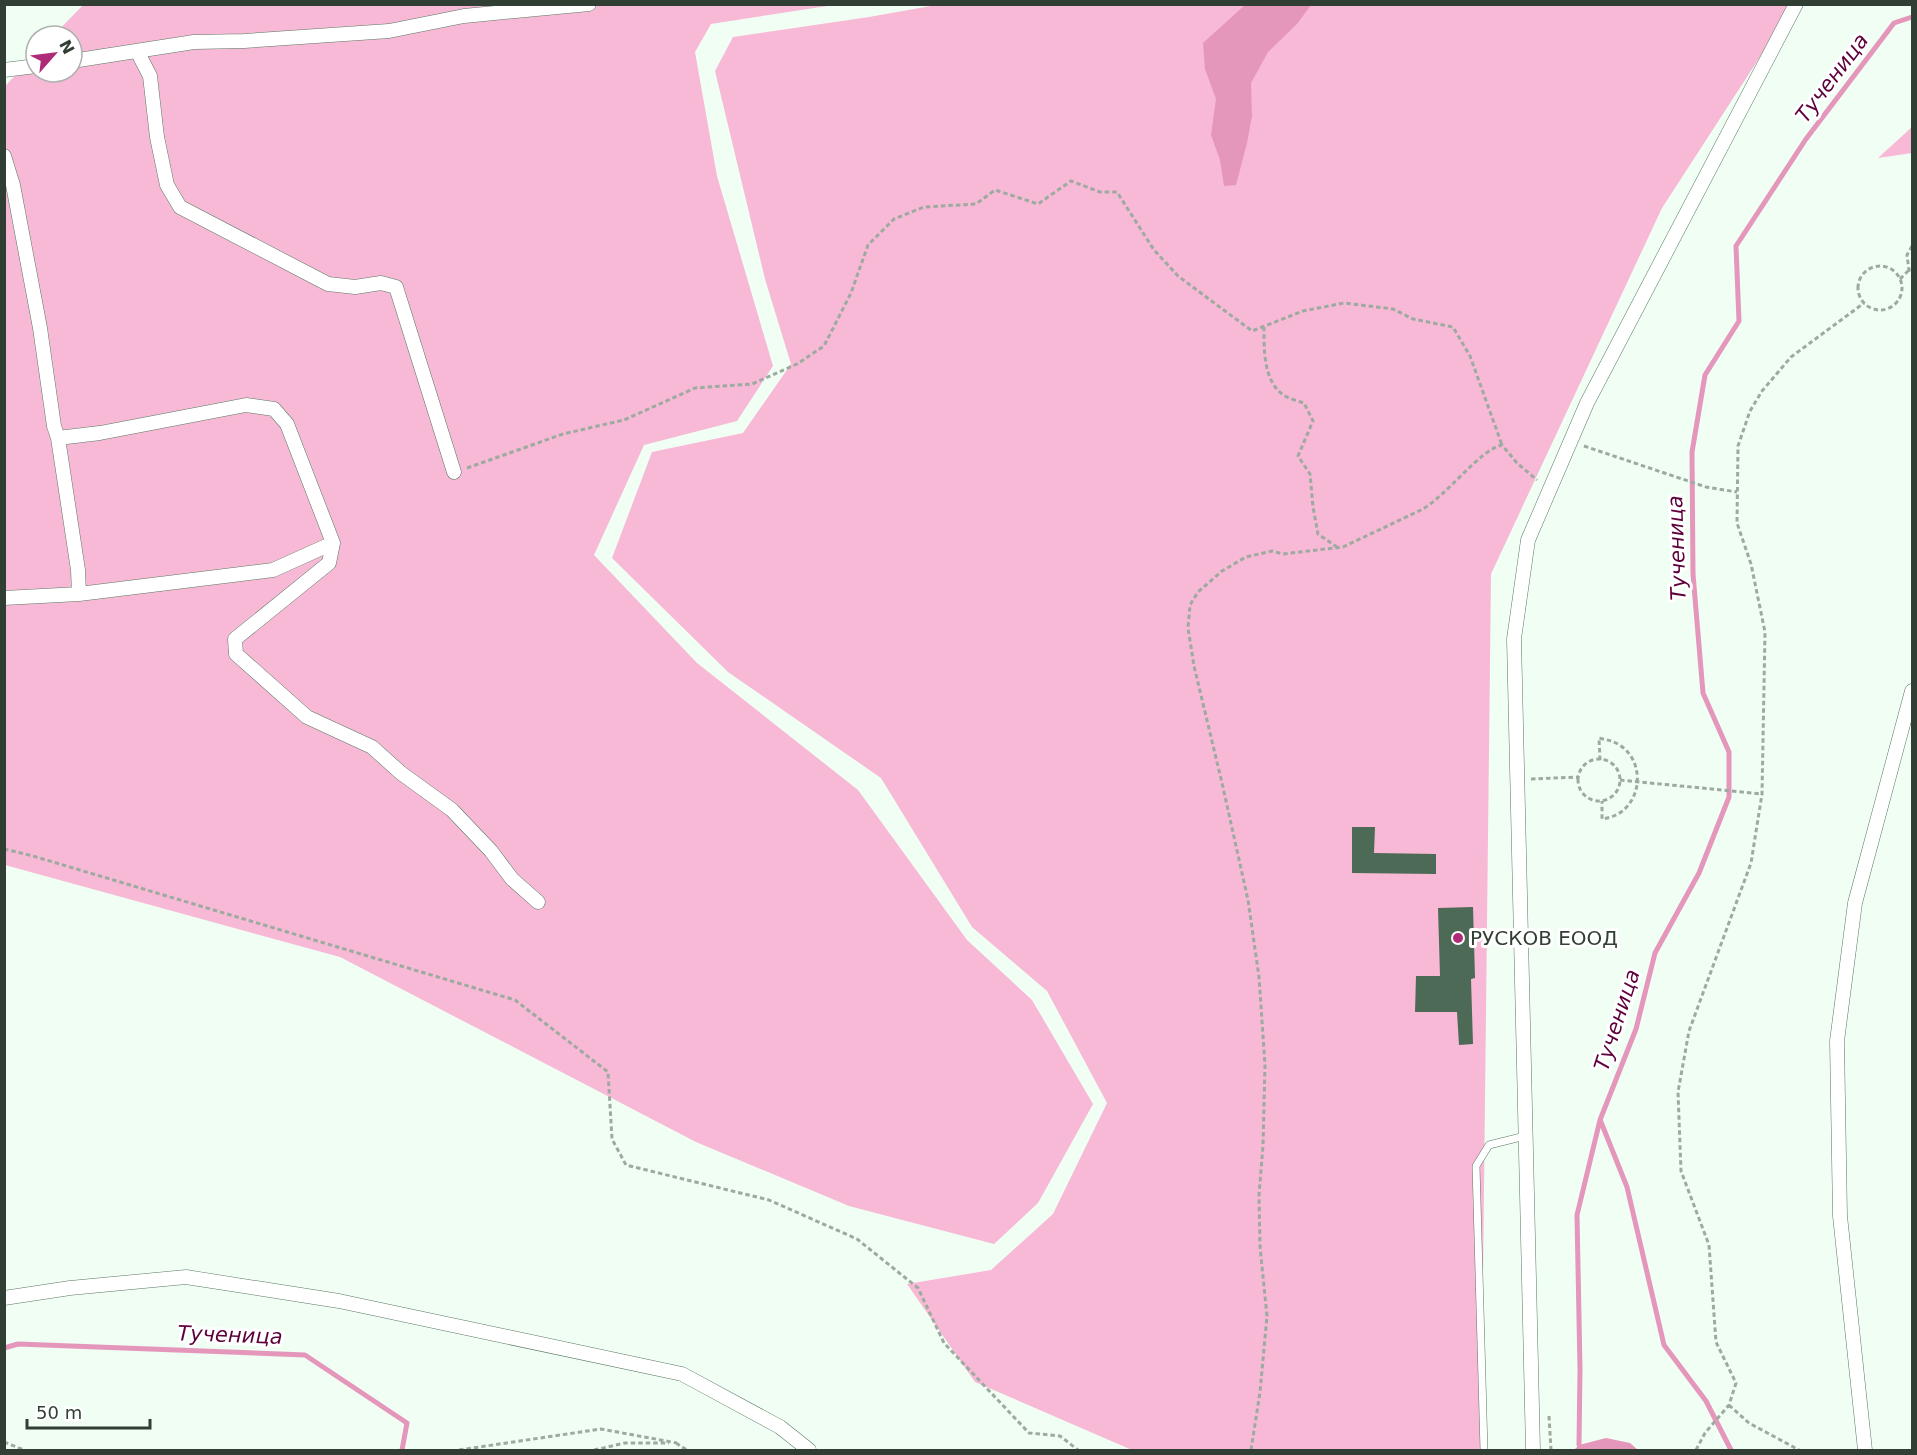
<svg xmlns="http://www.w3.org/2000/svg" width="1917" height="1455" viewBox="0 0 1917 1455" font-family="'DejaVu Sans',sans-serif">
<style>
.green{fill:#f7b9d5}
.water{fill:#e496bb}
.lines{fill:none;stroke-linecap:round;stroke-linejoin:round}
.stream{stroke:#e496bb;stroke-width:5}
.building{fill:#4c6a55}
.lane-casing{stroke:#5a7862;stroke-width:8}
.street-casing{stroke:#5a7862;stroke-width:15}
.path{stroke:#9daaa0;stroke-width:3;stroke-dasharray:4.5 3;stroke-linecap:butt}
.lane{stroke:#fff;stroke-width:7}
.street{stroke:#fff;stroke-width:14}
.poi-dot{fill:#ad2b77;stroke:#fff;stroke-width:2}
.labels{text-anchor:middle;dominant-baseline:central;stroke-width:6;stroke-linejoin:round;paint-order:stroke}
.poi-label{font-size:20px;fill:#313e34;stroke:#fff;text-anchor:start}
.water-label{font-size:21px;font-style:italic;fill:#5d003b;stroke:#fff}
</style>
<rect width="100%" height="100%" fill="#f0fef4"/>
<path class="green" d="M942,4l853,1 -6,7 -127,196 -171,366 -10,876h-349l-157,-68 -68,-98 84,-14 62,-56 54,-111 -60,-112 -75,-64 -91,-149 -153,-106 -116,-114 40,-106 91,-19 48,-69 -26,-85 -50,-208 18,-34 136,-20z
M83,5h751l-123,19 -16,28 22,124 56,190 -36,55 -93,24 -50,110 103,108 161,127 109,150 65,60 61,104 -55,99 -44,41 -145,-38 -153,-64 -356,-185 -335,-92 -1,-778 32,-33v18h36v-36h-19z
M1912,127v26l-34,5z"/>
<path class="water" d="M1245,5h66l-14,19 -29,28 -17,31 1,33 -5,27 -11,42 -12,1 -4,-26 -9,-25 5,-36 -11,-30 -2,-26z
M1606,1438l24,5 8,7h-64l5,-5z"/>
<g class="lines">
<path class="stream" d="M1601,1122l26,65 37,158 42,56 25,49
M4,1348l14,-4 287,11 102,68 -5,27
M1579,1445l1,-76 -3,-154 23,-95 36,-91 19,-76 44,-80 30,-76v-45l-26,-59 -10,-119 -1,-122 13,-77 34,-54 -3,-75 70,-107 88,-116 18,-6"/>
</g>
<path class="building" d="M1352,827h23l-1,26 62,1v20l-84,-1z
M1473,907l2,71 -4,1 2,65 -14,1 -2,-33h-42l1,-36h24l-2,-68z"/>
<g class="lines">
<defs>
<path id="lane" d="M1484,1450l-8,-284 13,-21 36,-9"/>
<path id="street" d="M137,51l13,25 7,61 10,48 13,22 148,77 27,3 26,-4 15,4 58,185
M72,61l122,-19 50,-1 145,-10 75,-15 125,-12
M4,70l32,-4
M4,156l9,29 27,143 14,98 4,12 42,-5 146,-28 28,4 13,15 46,119 -4,20 -94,76 1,15 71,63 65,30 29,26 51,37 39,41 21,28 26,23
M79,594l194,-24 60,-27
M4,598l75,-4 -1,-24 -20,-132
M4,1298l66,-10 116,-11 153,24 343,73 98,53 29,23
M1533,1450l-19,-811 14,-99 59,-137 209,-399
M1865,1450l-25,-234 -3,-175 18,-138 57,-212"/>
</defs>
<use href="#lane" class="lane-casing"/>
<use href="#street" class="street-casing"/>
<path class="path" d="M1912,246l-5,9 2,15 3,1
M1858 288a22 22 0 1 1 44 0a22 22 0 1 1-44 0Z
M1900,279l9,-9
M1264,327c0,21 -1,52 18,67 5,4 15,7 22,9l9,18 -15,35 12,18 3,33 5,27 19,13
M1584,446l122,41 31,5
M467,468l96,-34 61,-14 71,-32 57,-4 45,-20 27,-18 27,-53 17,-48 26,-26 30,-12 52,-3 19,-14 43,14 33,-23 29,11h17l37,58 24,26 74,55 51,-20 41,-8 49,6 20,10 40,8 17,29 32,89
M1578 780a21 21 0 1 1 42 0a21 21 0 1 1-42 0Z
M1600,760l-1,-22c8,2 15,3 22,8 24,17 21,56 -5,69 -4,2 -9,3 -14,4v-18
M1531,779l48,-2
M1620,780l142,14
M4,849l29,7 482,144 93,72 4,67 14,26 143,35 88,39 61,49 26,55 85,90 31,3 18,14
M1729,1405l20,18 50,27
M1549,1416l2,34
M4,1442l20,8
M676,1443l11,7
M459,1450l142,-21 76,14
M594,1450l31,-7h44
M1251,1450l9,-58 7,-76 -7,-69 -1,-52 4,-49 2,-81 -6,-88 -11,-77 -26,-117 -28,-117 -6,-38 2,-23 8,-13 24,-21 24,-14 26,-6 11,3 60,-7 78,-37c26,-14 58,-60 81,-65l15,18 20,17
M1696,1450l9,-17 24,-28 7,-22 -20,-41 -7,-97 -28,-74 -3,-79 11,-61 62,-168 11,-69 3,-162 -14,-68 -14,-41 1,-77 12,-35 12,-20 29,-34 73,-54"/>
<use href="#lane" class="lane"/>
<use href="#street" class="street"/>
</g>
<circle class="poi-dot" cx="1458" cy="938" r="6"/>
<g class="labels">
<g class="poi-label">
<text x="1470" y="938">РУСКОВ ЕООД</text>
</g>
<g class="water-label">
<text transform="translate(1832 78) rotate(-53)">Тученица</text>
<text transform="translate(1677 548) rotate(-92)">Тученица</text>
<text transform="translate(1617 1020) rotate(-72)">Тученица</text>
<text transform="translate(230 1335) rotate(2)">Тученица</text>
</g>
</g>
<rect width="1917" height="1455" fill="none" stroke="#313e34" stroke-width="12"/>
<g transform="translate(54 54) rotate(62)"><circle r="28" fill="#ffffff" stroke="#adb2ae" stroke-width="1.5"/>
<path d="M0-4.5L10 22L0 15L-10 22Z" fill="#ad2b77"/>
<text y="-9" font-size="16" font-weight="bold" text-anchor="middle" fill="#313e34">N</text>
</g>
<path d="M27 1419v9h123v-9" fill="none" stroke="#313e34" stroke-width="3"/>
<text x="36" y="1419" font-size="18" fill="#313e34" stroke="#ffffff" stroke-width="4.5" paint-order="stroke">50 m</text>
</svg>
